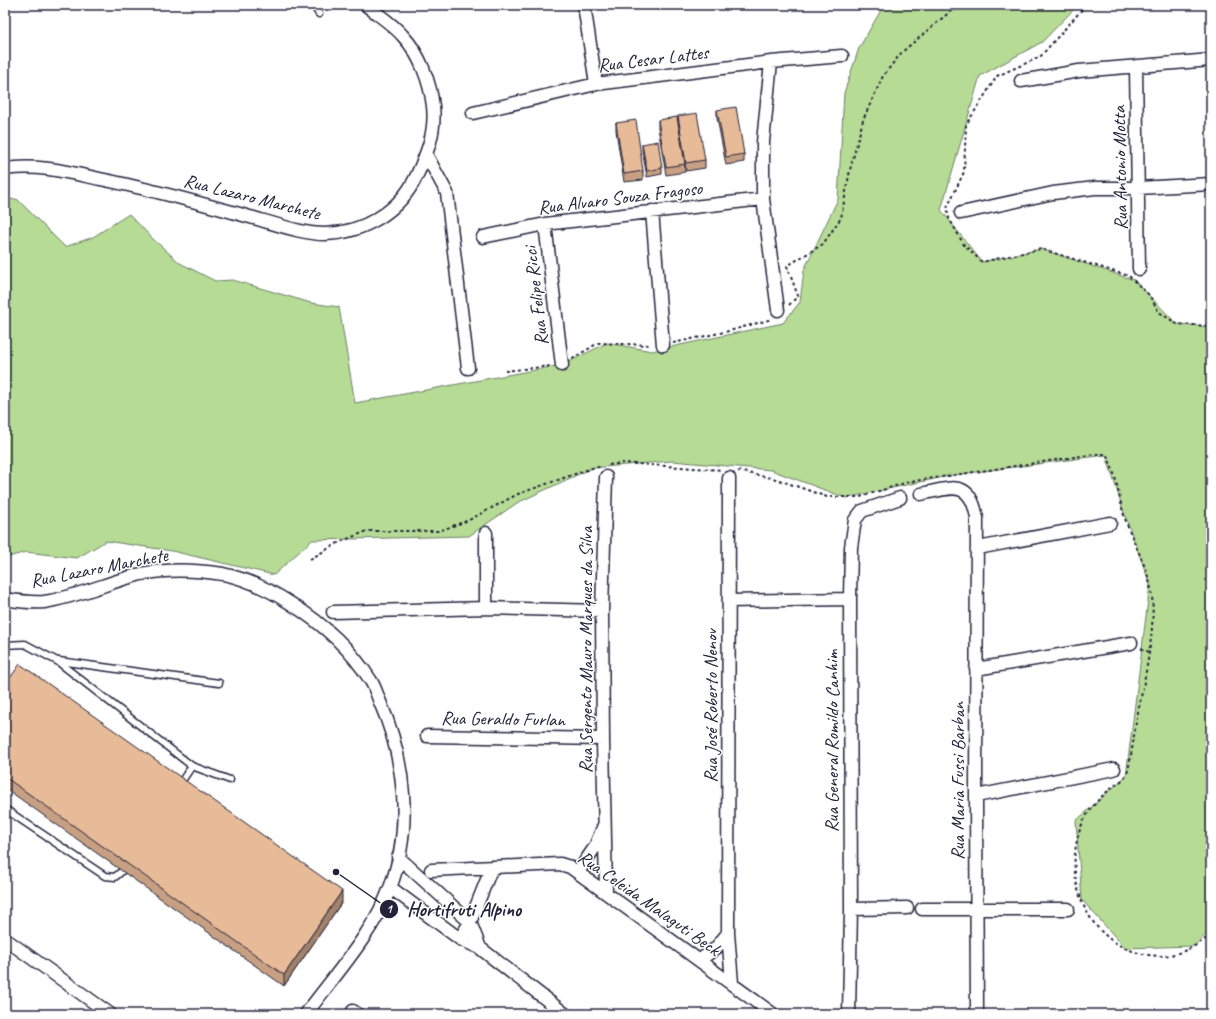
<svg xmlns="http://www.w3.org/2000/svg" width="1216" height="1019" viewBox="0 0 1216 1019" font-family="Caveat,sans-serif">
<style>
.green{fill:#b6db95;stroke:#6c7e68}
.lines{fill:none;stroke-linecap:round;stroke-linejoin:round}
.lane-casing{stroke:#22223b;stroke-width:9}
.street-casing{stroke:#22223b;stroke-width:15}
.path{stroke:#22223b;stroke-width:2;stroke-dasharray:3 3;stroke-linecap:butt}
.lane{stroke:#fff;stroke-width:6}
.street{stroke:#fff;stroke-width:12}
.wall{fill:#c7a083;stroke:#22223b}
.shaded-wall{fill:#a2826a;stroke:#22223b}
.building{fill:#e7ba98;stroke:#22223b}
.labels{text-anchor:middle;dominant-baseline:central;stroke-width:3;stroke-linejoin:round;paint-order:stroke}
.street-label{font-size:19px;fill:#22223b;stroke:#fff}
.leader{fill:none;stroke:#22223b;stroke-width:1.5}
.callout-dot{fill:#22223b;stroke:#fff;stroke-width:1.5}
.mark-label{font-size:12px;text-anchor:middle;font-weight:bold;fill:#fff}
.callout-label{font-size:20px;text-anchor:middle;font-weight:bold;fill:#22223b;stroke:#fff;stroke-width:3;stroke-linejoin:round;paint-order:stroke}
</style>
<rect width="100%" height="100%" fill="#fff"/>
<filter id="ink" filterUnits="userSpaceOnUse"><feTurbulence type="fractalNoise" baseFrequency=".025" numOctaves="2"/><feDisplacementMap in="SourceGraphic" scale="8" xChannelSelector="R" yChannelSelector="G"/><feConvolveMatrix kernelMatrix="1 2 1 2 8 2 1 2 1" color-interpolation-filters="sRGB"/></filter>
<g filter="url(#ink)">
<path class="green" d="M884,5h194l-36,37 -62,34 -39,134 41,52 59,-13 93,31 43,44 34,3v603l-17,16 -69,2 -43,-48 -6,-79 50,-45 24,-192 -26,-71 -18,-58 -153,20 -107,23 -75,-28 -99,-9 -80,7 -75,35 -48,33 -157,4 -38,35 -102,-24 -66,-10 -29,17 -51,-6 -21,6v-358l12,-1 48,48 28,-10 36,-23 24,25 27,24 35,18 18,-1 78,23 28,4 16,96 207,-38 45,-22 45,8 131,-28 17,-21 4,-32 34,-71 6,-106 15,-45z"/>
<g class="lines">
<defs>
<path id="lane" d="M313,5l6,9
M5,645l20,-1 32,17 135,105 38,14
M59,661l160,22
M179,785l13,-19
M5,809l100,67 10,1 7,-6"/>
<path id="street" d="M584,5l12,79
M771,62l-8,80v57l15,111
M1136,67l3,202
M1021,81l58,-10 132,-11
M473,113l123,-29 175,-22 71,-6
M427,156l20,37 21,175
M5,169c34,-5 62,3 95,10 51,10 100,24 150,38 24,6 51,17 75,17 38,-1 75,-23 91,-57 11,-23 20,-45 17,-71 -3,-24 -13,-52 -30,-70 -10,-12 -25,-21 -37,-31
M652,211l11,134
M961,213l92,-20 42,-5h43l73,-4
M545,224l17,141
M483,237l62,-13 218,-25
M606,477l-4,134 1,128 3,153
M729,478l-1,455 4,50
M921,494c30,-6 49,-16 56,24l-1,278 1,218
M978,548l132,-25
M5,599c12,2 27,4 39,3 33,-5 65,-20 97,-28 26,-5 56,-4 82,0 24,5 47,16 67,29 32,20 61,46 81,78 4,6 6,14 9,21 25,57 33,126 10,186 -16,44 -56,88 -84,126
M729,601l121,-2
M486,608v-75
M333,612l153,-4 116,3
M976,669l155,-26
M427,736l176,3
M976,796l138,-27
M398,857l72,65 10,26
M431,870l129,-6 10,3 203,147
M578,872l17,-25 9,-22
M391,888l69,51 20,9 85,66
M851,909l56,-1
M922,909h146
M5,939l105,75
M460,939l10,-17 22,-55
M700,960l16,-12 12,-15
M353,1011l4,3
M849,1014l2,-105 -1,-310 1,-52 4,-27 7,-9 38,-13"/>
</defs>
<use href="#lane" class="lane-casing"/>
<use href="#street" class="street-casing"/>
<path class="path" d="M1086,5l-46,52 -43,19 -31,49 -2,47 -17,36 2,10 15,27 18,17 59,-13 88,27 20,19 10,17 18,12 34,2
M789,305l9,-9 -11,-30 36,-22 18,-26 9,-48 13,-50 20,-44 19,-24 56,-47
M673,343l56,-12 43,-12
M572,359l26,-16 53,2
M505,371l46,-5
M609,465l14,-2 99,7
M738,471l38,8 51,18h33l48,-15 187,-28h11c10,18 12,39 17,58 7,25 21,47 27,72 9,38 -7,100 -14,139 -2,10 -6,46 -10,53 -3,5 -13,10 -17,14 -21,18 -31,35 -34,63 -4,46 21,91 68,101 9,2 22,3 31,0 14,-3 26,-11 37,-19
M310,559l30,-17 27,-11h72l30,-11 49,-26 74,-26 8,-1
M1141,648l8,4"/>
<use href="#lane" class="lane"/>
<use href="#street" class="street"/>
</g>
<path class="wall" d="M717,110l27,44v8l-18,3 -9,-47z
M678,116l27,44v8l-19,3 -8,-47z
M658,120l27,44v8l-19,3 -8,-47z
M616,123l27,48v9l-19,2 -8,-51z
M642,144l20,24v6l-15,3 -5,-27z
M5,685l337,217 -58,84 -279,-198z"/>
<path class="shaded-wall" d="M342,891v11l-58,84v-11z"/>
<path class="building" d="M736,107l8,47 -18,3 -9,-47z
M697,113l8,47 -19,3 -8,-47z
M677,117l8,47 -19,3 -8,-47z
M636,120l7,51 -19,3 -8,-51z
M658,141l4,27 -15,3 -5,-27z
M20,664l322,227 -58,84 -279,-198v-92z"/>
</g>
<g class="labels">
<g class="street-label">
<text transform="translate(653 59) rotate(-7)">Rua Cesar Lattes</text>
<text transform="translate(1120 168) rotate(-91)">Rua Antonio Motta</text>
<text transform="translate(252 197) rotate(14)">Rua Lazaro Marchete</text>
<text transform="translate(620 198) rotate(-7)">Rua Alvaro Souza Fragoso</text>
<text transform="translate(536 296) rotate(-97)">Rua Felipe Ricci</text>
<text transform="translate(99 568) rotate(-11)">Rua Lazaro Marchete</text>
<text transform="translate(586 650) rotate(-90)">Rua Sergento Mauro Marques da Silva</text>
<text transform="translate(711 706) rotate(-90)">Rua José Roberto Nenov</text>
<text transform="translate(503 719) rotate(1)">Rua Geraldo Furlan</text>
<text transform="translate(832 741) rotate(-90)">Rua General Romildo Canhim</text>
<text transform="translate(958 781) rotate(-90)">Rua Maria Fussi Barban</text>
<text transform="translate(649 903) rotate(35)">Rua Celeida Malaguti Beck</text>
</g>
</g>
<path class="leader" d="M336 872L389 909"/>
<g class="callout-dot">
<circle cx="336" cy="872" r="4"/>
<circle cx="389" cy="909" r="10"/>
</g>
<g class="mark-label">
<text x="389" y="913">1</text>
</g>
<g class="callout-label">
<text x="464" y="916">Hortifruti Alpino</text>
</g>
<rect width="1216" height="1019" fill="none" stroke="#fff" stroke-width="20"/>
<rect x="10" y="10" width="1196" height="999" fill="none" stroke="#22223b" stroke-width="1.5" filter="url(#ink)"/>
</svg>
